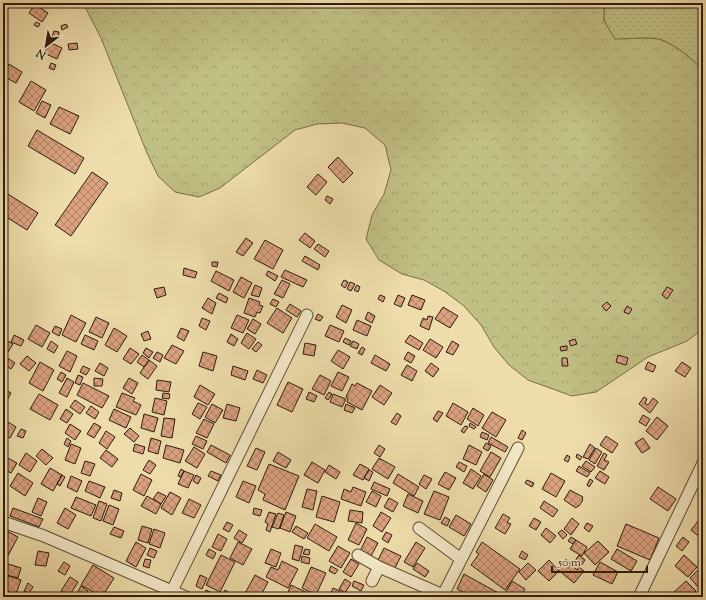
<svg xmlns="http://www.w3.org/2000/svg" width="706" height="600" viewBox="0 0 706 600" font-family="'Sorts Mill Goudy',serif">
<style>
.grass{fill:url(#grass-dots);stroke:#776e4a}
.forest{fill:url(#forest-crowns);stroke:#776e4a}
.building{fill:url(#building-cross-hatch);stroke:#2e1c11}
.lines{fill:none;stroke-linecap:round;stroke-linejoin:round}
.street-casing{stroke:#5e4c37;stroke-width:13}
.path{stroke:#2e1c11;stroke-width:2.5;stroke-dasharray:3 2;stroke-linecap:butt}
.street{stroke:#f4e9c8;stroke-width:11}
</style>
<defs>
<pattern id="grass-dots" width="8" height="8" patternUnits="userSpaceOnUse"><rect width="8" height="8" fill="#c0bf84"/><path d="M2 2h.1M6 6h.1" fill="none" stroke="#a5a471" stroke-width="1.8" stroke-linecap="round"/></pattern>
<pattern id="forest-crowns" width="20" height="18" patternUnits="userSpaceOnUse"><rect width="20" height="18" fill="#c0bf84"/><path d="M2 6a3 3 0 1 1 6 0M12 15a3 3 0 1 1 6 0" fill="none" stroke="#a5a471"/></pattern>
<pattern id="building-cross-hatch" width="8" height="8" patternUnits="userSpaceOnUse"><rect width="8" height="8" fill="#dba280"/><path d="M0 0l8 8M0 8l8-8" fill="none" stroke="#b28367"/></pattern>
</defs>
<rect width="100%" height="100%" fill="#eda"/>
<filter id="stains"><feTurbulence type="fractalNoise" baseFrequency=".005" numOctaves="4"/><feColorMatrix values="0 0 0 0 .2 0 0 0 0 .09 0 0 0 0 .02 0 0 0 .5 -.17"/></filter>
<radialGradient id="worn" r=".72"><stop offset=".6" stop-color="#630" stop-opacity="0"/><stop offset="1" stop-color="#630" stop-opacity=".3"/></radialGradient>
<path class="grass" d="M604,3h99v68c-7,-10 -33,-30 -45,-32 -14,-2 -29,0 -43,1l-11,-19z"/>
<path class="forest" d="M83,3h521v18l11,18c14,0 29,-2 43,0 12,2 38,22 45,32v258l-16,12 -39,16 -52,35 -24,4 -44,-16 -19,-15 -15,-18 -13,-22 -17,-19 -20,-15 -20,-11 -22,-6 -23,-14 -13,-21 6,-24 12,-21 7,-24 -6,-25 -20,-17 -23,-5 -25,1 -22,6 -75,58 -21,9 -24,-5 -17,-16 -11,-23 -46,-115z"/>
<path class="building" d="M35,4l13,9 -6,9 -13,-9z
M36,22l4,2 -2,3 -4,-2z
M66,24l2,3 -6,3 -1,-4z
M54,31l5,1 -1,6 -6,-1z
M49,42l13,6 -5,11 -13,-6z
M77,43l1,6 -9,1 -1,-6z
M51,63l5,2 -2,5 -5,-2z
M9,64l13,8 -6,11 -13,-7z
M31,81l15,9 -12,21 -15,-9z
M42,101l9,4 -6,13 -9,-5z
M59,107l20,9 -9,18 -20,-10z
M37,130l47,28 -9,16 -47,-28z
M338,157l15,16 -10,10 -15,-16z
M92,172l16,11 -37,53 -16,-11z
M318,174l9,8 -11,13 -9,-8z
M3,191l35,22 -11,17 -24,-15z
M327,196l6,3 -3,5 -5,-4z
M305,233l10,8 -5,7 -11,-8z
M246,238l7,5 -10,13 -7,-4z
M265,240l18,10 -10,19 -19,-10z
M318,244l11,7 -4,6 -11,-8z
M305,256l15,9 -2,5 -16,-9z
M212,262h6l-1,5 -5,-1z
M184,268l13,4 -2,6 -12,-3z
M285,270l22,10 -4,7 -22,-10z
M216,271l18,9 -5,11 -18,-10z
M268,271l10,5 -3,5 -9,-6z
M241,277l11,6 -8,15 -11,-6z
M282,280l8,4 -7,14 -9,-4z
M344,280l4,2 -3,6 -4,-3z
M350,282l5,2 -4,7 -4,-2z
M255,285l7,3 -3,9 -8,-2z
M357,285l3,2 -2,5 -4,-2z
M164,287l2,8 -9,3 -3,-9z
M667,287l6,3 -6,9 -5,-4z
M219,293l9,5 -2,5 -10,-5z
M380,295l5,2 -2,5 -5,-3z
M398,295l7,3 -4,9 -7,-3z
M412,295l13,5 -4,10 -13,-5z
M208,298l8,5 -4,11 -10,-6z
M249,298l11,4 -1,3 4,1 -3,7 -3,-1 -2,5 -11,-4z
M273,299l6,3 -3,5 -6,-3z
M607,302l4,4 -5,5 -4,-5z
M290,304l11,7 -4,6 -11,-7z
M342,305l10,5 -6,13 -10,-6z
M627,306l5,3 -3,5 -5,-2z
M443,307l15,9 -8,12 -15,-9z
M277,308l15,10 -9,15 -16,-10z
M368,312l7,4 -3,7 -7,-4z
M318,314l5,3 -3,4 -5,-2z
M71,315l15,8 -10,19 -14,-7z
M237,315l12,5 -6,13 -12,-5z
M428,316l5,1 -4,13 -9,-4 3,-8 4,2z
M96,317l13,6 -7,15 -13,-6z
M202,318l8,3 -4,9 -7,-4z
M253,319l8,5 -6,10 -8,-5z
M357,320l14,6 -4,10 -14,-6z
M36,325l14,8 -8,14 -14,-8z
M330,325l14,6 -5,11 -14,-6z
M55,326l7,3 -3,7 -7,-4z
M114,328l13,8 -10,16 -12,-7z
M181,328l8,3 -5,10 -7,-4z
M148,331l3,8 -7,2 -3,-7z
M247,333l9,6 -7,10 -8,-6z
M231,334l7,5 -4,7 -7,-4z
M14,335l10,5 -3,6 -10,-4z
M85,335l13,6 -4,9 -13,-6z
M410,335l13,8 -4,7 -14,-8z
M345,338l6,3 -2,4 -6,-3z
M430,339l13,8 -7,11 -13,-8z
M575,339l2,5 -6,2 -2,-5z
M8,341l5,3 -5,8 -5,-3z
M51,341l7,5 -4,7 -7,-4z
M353,341l6,3 -2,5 -7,-3z
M452,341l7,4 -6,10 -7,-3z
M258,342l4,3 -6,7 -4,-3z
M305,343l11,2 -2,11 -11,-2z
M172,345l12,6 -8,13 -12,-6z
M567,346v4l-6,1 -1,-4z
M362,347l3,2 -3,6 -4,-2z
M130,348l9,6 -8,10 -8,-5z
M146,348l7,4 -4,6 -6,-5z
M338,350l12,7 -7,12 -12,-8z
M67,351l10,5 -7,16 -11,-6z
M157,352l6,3 -3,7 -7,-4z
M203,352l14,4 -4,15 -14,-5z
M408,352l7,4 -4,7 -7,-4z
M142,355l7,5 -5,7 -7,-5z
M375,355l15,9 -4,7 -15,-8z
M618,355l10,3 -2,7 -10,-3z
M27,356l9,7 -7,8 -9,-7z
M6,357l9,6 -4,6 -8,-5z
M562,358h5l1,8h-6z
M149,360l8,6 -9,13 -8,-6z
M40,362l14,8 -11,21 -14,-8z
M648,362l8,4 -3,6 -8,-3z
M682,362l9,6 -6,9 -10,-6z
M100,363l8,5 -4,8 -9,-5z
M431,363l8,6 -6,8 -8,-6z
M407,365l10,6 -5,10 -11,-6z
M83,366l7,3 -4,6 -6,-3z
M233,366l15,5 -3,9 -14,-5z
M257,370l10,5 -4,8 -10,-4z
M61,372l5,3 -4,7 -5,-3z
M338,372l11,5 -7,14 -11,-5z
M78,375l5,2 -3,8 -5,-2z
M320,375l11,6 -7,14 -12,-6z
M67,378l7,4 -7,15 -8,-4z
M94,378l9,1 -1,7h-8z
M129,378l9,5 -6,11 -9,-6z
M157,380l14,2 -2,10 -13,-2z
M288,382l15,7 -11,23 -15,-7z
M83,383l26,13 -7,12 -25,-13z
M357,383l15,8 -10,19 -15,-8 1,-4 -2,-1 6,-13 3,2z
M200,385l15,9 -7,11 -14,-8z
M380,385l12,8 -8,12 -12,-8z
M4,389l7,4 -6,11 -2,-1z
M309,392l8,4 -3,6 -8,-3z
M329,392l3,2 -4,6 -3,-2z
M122,393l13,5 -2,3 8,4 -5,10 -20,-8z
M163,393l7,1 -1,5 -7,-1z
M39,394l19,11 -8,15 -20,-11z
M333,394l13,5 -4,8 -12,-5z
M644,397l3,2 -2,4 3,2 5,-7 5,4 -8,11 -11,-9z
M155,398l12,3 -3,14 -12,-3z
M75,400l10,7 -5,7 -10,-7z
M198,403l9,4 -7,12 -8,-5z
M453,403l15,9 -7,13 -15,-9z
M212,404l11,6 -8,13 -10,-6z
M227,404l13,4 -4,13 -13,-3z
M346,404l9,4 -3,5 -8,-3z
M91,406l8,6 -4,7 -9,-6z
M473,408l11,7 -6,11 -11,-7z
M66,409l7,5 -6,9 -7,-4z
M114,409l17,8 -5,11 -17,-8z
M438,411l5,2 -6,9 -4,-3z
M492,412l14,8 -10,17 -14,-9z
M397,413l4,3 -5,9 -5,-3z
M144,414l14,4 -4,14 -13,-4z
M643,415l7,4 -4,7 -7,-4z
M657,417l11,9 -11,14 -11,-9z
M164,418l11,1 -3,19 -11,-2z
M204,419l10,5 -7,14 -11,-5z
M8,422l8,5 -6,11 -7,-4v-3z
M94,423l7,4 -7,11 -7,-4z
M470,423l6,4 -2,2 -5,-3z
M70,424l11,7 -6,9 -10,-7z
M465,426l3,1 -4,6 -3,-2z
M130,428l9,8 -5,6 -10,-8z
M21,429l5,2 -3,7 -6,-2z
M522,430l4,3 -4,7 -4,-2z
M106,431l9,6 -8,12 -8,-6z
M482,432l7,3 -2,5 -7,-3z
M196,436l11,5 -4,8 -11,-5z
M606,436l12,8 -6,9 -12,-8z
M491,437l17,10 -3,5 -17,-9z
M67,438l4,3 -3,6 -4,-3z
M151,438l10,3 -3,13 -10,-3z
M643,438l7,10 -8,5 -7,-10z
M486,443l5,3 -3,5 -5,-3z
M71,444l10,4 -6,16 -10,-4z
M135,444l10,3 -2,7 -10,-3z
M590,444l5,4 -7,11 -5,-2z
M166,445l18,5 -4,13 -17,-5z
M211,445l19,10 -4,8 -19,-11z
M379,445l6,4 -5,8 -6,-4z
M469,445l13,7 -6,13 -13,-6z
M194,447l11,7 -8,14 -12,-7z
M256,448l9,4 -8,18 -10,-4z
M596,448l6,4 -7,12 -6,-4z
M42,449l11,9 -7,7 -10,-9z
M106,450l12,9 -6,8 -12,-9z
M278,452l13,8 -5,8 -13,-7z
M491,452l10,6 -11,19 -10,-6z
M26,453l11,8 -7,11 -11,-7z
M604,453l3,2 -3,5 5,2 -5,8 -7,-4z
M577,454l5,3 -2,3 -4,-3z
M567,455l3,2 -2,5 -4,-2z
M4,456l13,7 -6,10 -8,-4v-10z
M379,458l16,9 -7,12 -16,-10z
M149,460l7,5 -6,9 -7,-4z
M85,461l10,3 -5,12 -9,-3z
M586,461l9,6 -4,5 -9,-6z
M312,462l13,8 -7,13 -14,-8z
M459,462l8,4 -3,6 -8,-5z
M269,464l30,12 -14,34 -22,-10 2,-6 -7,-4z
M360,464l9,5 -6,11 -10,-5z
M329,465l11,7 -4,7 -11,-7z
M579,466l11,7 -3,4 -11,-6z
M50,468l12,7 -9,16 -12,-7z
M181,469l3,2 -3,6 -3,-1z
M471,469l10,7 -8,13 -10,-6z
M369,470l4,2 -4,9 -5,-3z
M184,471l10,4 -6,13 -10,-4z
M211,471l10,4 -3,6 -10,-5z
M600,471l9,6 -4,7 -10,-6z
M445,472l11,6 -7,12 -11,-6z
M18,473l15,10 -8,13 -15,-10z
M551,473l14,8 -9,16 -14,-8z
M141,474l11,6 -8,16 -11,-6z
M398,474l21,13 -5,9 -21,-13z
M484,474l9,6 -7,12 -9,-6z
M62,475l3,2 -5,9 -3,-2z
M196,475l5,3 -3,6 -5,-3z
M424,475l8,4 -6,10 -7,-5z
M71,476l11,5 -5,11 -10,-5z
M590,479l3,2 -4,6 -2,-2z
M527,480l7,3 -2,4 -7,-4z
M89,481l16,6 -5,11 -15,-7z
M243,481l13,5 -7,17 -13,-6z
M374,482l16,7 -3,7 -16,-7z
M353,487l13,5 -5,14 -20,-7 3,-10 7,3z
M658,487l18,12 -8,12 -18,-12z
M307,489l10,2 -4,19 -11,-3z
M114,490l8,3 -2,8 -9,-3z
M570,490l13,7 -1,2 1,1 -4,6h-1l-2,2 -12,-8z
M372,491l9,5 -5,11 -10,-5z
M434,491l15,6 -9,23 -16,-6z
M158,492l8,4 -5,8 -8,-5z
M170,492l11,6 -9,17 -11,-7z
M408,494l15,7 -5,12 -15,-7z
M147,496l14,8 -5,10 -15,-8z
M322,496l18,6 -6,20 -18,-5z
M76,497l20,8 -5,11 -20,-8z
M38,498l9,4 -6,14 -9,-4z
M389,498l9,5 -5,9 -9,-5z
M189,499l12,6 -7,13 -12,-5z
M99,501l8,3 -6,17 -8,-3z
M544,501l14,9 -5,7 -13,-9z
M109,505l10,4 -6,16 -10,-4z
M13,508l30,11 -4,8 -29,-11z
M65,508l11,7 -8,14 -11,-6z
M254,508l8,2 -2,6 -7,-2z
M350,510l13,2 -1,11 -14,-2z
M269,512l7,2 -6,18 -4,-2 2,-6 -3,-2z
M286,512l10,4 -6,16 -10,-4z
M381,512l10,6 -9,14 -9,-6z
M278,513l6,2 -5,14 -7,-2z
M503,514l7,4 -3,4 4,2 -6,10 -10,-6z
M456,515l15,9 -7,12 -15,-9z
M703,515v22l-2,1 -10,-8z
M445,517l5,3 -3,6 -6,-3z
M534,518l7,4 -5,8 -7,-4z
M572,518l7,6 -8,11 -7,-6z
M227,522l6,3 -4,7 -6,-3z
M356,523l11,6 -8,16 -11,-5z
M587,523l6,3 -4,6 -5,-4z
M315,524l22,13 -8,14 -22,-13z
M626,524l33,14 -9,22 -33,-14z
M142,526l10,3 -4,14 -10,-3z
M296,526l12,7 -4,6 -12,-7z
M114,527l10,4 -3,7 -11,-4z
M546,528l10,8 -6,7 -9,-8z
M3,529l15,8 -13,24 -2,-1z
M154,529l11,4 -5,15 -11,-4z
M239,530l8,5 -5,8 -8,-5z
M562,530l5,5 -4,4 -5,-6z
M386,532l6,3 -4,8 -6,-4z
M218,534l9,5 -6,12 -9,-4z
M367,537l11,6 -7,13 -11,-5z
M571,537l5,3 -3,4 -5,-3z
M683,537l6,5 -7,9 -6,-5z
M576,540l11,7 -5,9 -12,-7z
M598,541l11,11 -14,13 -11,-12z
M136,542l10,6 -10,19 -10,-6z
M238,542l14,7 -9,16 -13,-7z
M416,542l9,6 -12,19 -9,-5z
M482,542l38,27 -15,21 -34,-25 8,-11 -3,-2z
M295,545l8,2 -4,14 -7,-2z
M338,546l12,7 -9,15 -12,-7z
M150,548l7,3 -3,7 -7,-3z
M384,548l17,8 -6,12 -17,-8z
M209,549l7,4 -3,6 -7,-4z
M271,549l10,4 -5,14 -11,-4z
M305,549l5,1 -1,5 -6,-1z
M617,549l20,12 -6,10 -20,-12z
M38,551l11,2 -3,13 -11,-1z
M522,551l6,4 -3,5 -6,-3z
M221,555l14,7 -15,30 -14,-7z
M579,555l6,5 -4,6 -6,-5z
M684,555l13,12 -9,10 -13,-11z
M302,556l8,2 -1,6 -8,-2z
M145,559l6,1 -2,8 -6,-2z
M351,559l8,5 -8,13 -8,-5z
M566,559l11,11 2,-3 5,4 -10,12 -17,-14z
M549,560l10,11 -10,10 -11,-10z
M282,561l16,8 -10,19 -22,-11 5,-10 7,3z
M64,562l6,4 -5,9 -7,-4z
M600,562l18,10 -6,12 -19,-9z
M5,563l16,5 -3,10 -15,-4z
M417,563l12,8 -4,6 -12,-8z
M528,563l8,7 -10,10 -7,-8z
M93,565l21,13 -12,19 -21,-12z
M703,565v22l-2,3 -11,-12z
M331,566l7,4 -3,4 -6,-3z
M311,567l15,6 -10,22 -14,-7z
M3,574l18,6 -5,14 -13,-4z
M464,574l38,21 -1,2h-29l-15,-8z
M200,575l7,3 -5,11 -6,-3z
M255,575l13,7 -8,15h-17z
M70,577l8,5 -9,14 -8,-5z
M345,579l6,4 -6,10 -6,-4z
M354,581l10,4 -3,6 -9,-5z
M512,581l13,8 -5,8h-17z
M686,581l10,10 -6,6h-15l-3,-3z
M28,583l5,4 -6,9 -2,-1 2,-3 -3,-1z
M291,585l21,10 -1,2h-25z
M81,586l7,5 -3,6h-10z
M333,588l7,3 -2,6h-9z
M206,590l12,6v1h-12l-3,-1z
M225,590l11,7h-15z
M411,593l7,4h-10z"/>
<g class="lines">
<defs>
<path id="street" d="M3,522l41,14 142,61
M419,528l42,31
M358,555l21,12 64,28
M372,581l7,-14
M169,597l138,-282
M442,597l76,-149
M639,597l64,-134"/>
</defs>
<use href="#street" class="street-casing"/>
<path class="path" d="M3,125l2,2"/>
<use href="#street" class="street"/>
</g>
<rect width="706" height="600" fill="none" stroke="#eda" stroke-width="16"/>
<rect x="4" y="4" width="698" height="592" fill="none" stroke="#2e1c11" stroke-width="2"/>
<rect x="8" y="8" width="690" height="584" fill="none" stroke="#2e1c11"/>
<g transform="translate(46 46) rotate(211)" stroke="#f4e9c8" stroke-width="3" paint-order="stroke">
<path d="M0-3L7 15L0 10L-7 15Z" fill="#2e1c11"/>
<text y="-6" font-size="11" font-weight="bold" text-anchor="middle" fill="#2e1c11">N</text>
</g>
<path d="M552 566v6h95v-6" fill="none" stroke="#2e1c11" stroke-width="2"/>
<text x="558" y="566" font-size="12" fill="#2e1c11" stroke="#f4e9c8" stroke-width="3" paint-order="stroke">50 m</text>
<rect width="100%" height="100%" filter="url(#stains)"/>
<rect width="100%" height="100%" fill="url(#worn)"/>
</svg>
